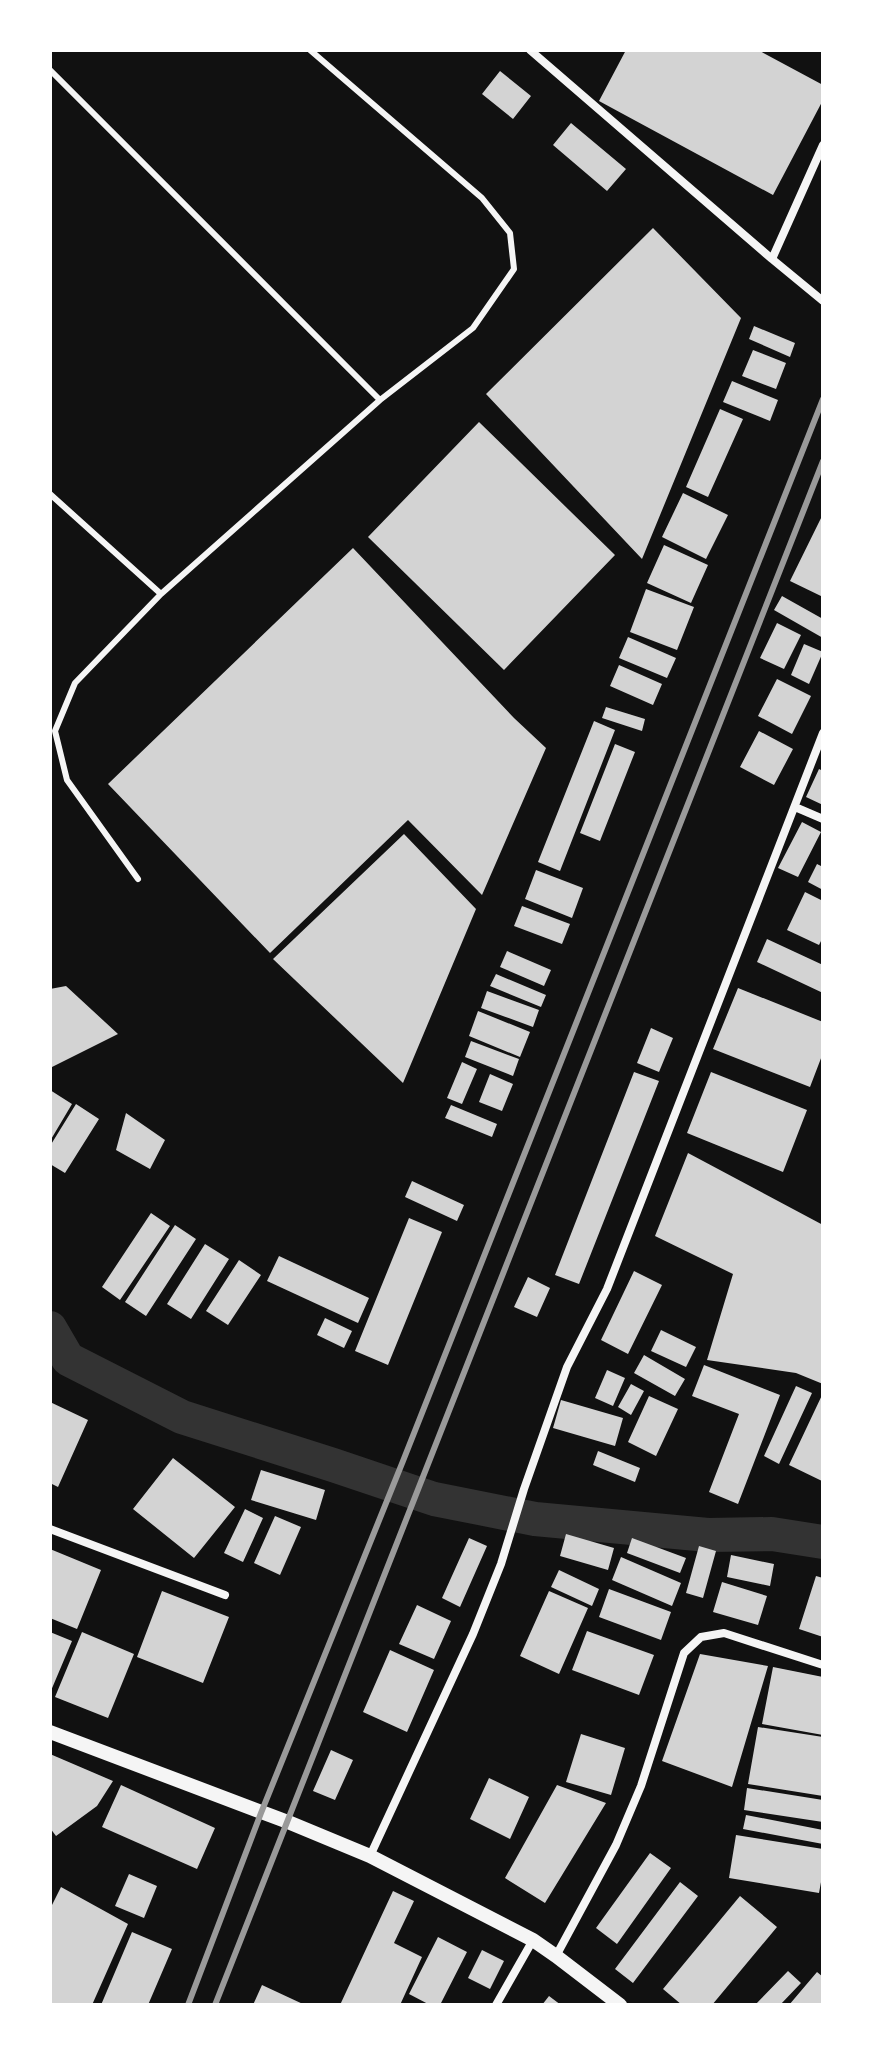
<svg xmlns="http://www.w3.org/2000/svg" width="873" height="2055" viewBox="0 0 873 2055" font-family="'DM Sans',sans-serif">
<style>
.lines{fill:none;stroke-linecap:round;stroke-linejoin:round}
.canal{stroke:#333;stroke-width:34}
.building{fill:#d3d3d3}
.service{stroke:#f5f5f5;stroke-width:6}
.minor{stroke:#f5f5f5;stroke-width:8}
.tertiary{stroke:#f5f5f5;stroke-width:14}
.rail{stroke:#9a9a9a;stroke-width:6}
</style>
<rect width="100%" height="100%" fill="#111"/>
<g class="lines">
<path class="canal" d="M50,1328l18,31 114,58 151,48 101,34 101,20 173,16 64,-1 51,8"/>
</g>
<path class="building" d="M626,50h132l65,35v15l-50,95 -174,-94z
M500,71l31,25 -18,23 -31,-25z
M571,123l55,46 -19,22 -54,-46z
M653,228l88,90 -99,241 -156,-165z
M754,326l41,17 -5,14 -41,-18z
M753,350l33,13 -10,26 -34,-13z
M732,381l46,19 -8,21 -47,-19z
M720,409l23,10 -35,78 -22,-10z
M479,422l136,133 -111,115 -136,-133z
M683,493l45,22 -22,44 -44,-22z
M823,514v83l-33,-16z
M664,545l44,20 -17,38 -44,-20z
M353,548l161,170 32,30 -64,147 -74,-75 -138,133 -162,-169z
M646,589l48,18 -17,43 -47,-18z
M782,596l41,23v19l-49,-28z
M777,623l24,12 -17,34 -24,-11z
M628,637l48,21 -9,20 -48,-20z
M804,644l19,8 -14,32 -18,-9z
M619,665l43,19 -9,21 -43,-19z
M777,679l34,17 -19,38 -34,-18z
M606,707l39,12 -3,12 -40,-13z
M594,721l21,9 -55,141 -22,-9z
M759,731l34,18 -19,36 -34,-18z
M615,744l20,8 -35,89 -20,-8z
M819,769l4,2v34l-17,-8z
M802,822l19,10 -23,45 -20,-9z
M404,834l72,75 -73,174 -130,-124z
M817,864l6,3v23l-15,-8z
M536,870l47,18 -11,30 -47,-19z
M805,892l18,9v36l-4,8 -32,-15z
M522,906l48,18 -8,20 -48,-18z
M767,939l56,26v28l-66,-31z
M507,951l44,19 -7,16 -44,-19z
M496,974l50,21 -5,12 -51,-21z
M66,986l52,48 -68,34v-79z
M738,988l85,34v31l-13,34 -97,-38z
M487,991l52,19 -6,17 -52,-19z
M478,1011l52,21 -10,25 -51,-21z
M651,1028l22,10 -14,34 -22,-9z
M471,1041l48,18 -6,17 -48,-19z
M462,1062l15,7 -15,35 -15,-6z
M634,1072l25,9 -80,203 -24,-9z
M711,1072l96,38 -24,62 -96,-39z
M490,1074l23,10 -11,27 -23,-9z
M50,1090l22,14 -22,37z
M76,1104l23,15 -34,54 -15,-9v-18z
M451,1105l46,19 -5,13 -47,-19z
M126,1113l39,27 -15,29 -34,-19z
M688,1153l135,72v159l-27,-11 -89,-13 26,-86 -78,-38z
M412,1181l52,24 -7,16 -52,-24z
M151,1213l19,13 -50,74 -18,-13z
M409,1218l33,14 -54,133 -33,-14z
M175,1225l21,14 -50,77 -21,-14z
M205,1244l24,15 -38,60 -24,-15z
M279,1256l90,42 -11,25 -91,-42z
M239,1260l22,15 -33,50 -22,-14z
M634,1271l28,14 -34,69 -27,-14z
M528,1277l22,11 -13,29 -23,-10z
M325,1318l27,13 -8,17 -27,-13z
M661,1330l35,17 -10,20 -35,-16z
M644,1355l41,24 -10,17 -41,-23z
M704,1365l76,30 -42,109 -29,-12 30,-78 -47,-18z
M607,1370l18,8 -12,28 -18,-8z
M631,1384l13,7 -13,24 -13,-8z
M796,1386l16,7 -33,71 -15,-8z
M823,1393v85l-1,3 -33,-16z
M649,1396l29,13 -22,47 -28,-14z
M561,1400l62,18 -8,28 -62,-18z
M50,1402l38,18 -30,67 -8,-4z
M598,1451l42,17 -5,14 -42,-17z
M173,1458l62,49 -41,51 -61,-49z
M261,1470l64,20 -9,30 -65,-20z
M245,1509l18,9 -20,44 -19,-9z
M275,1516l26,11 -21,48 -26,-12z
M566,1534l48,14 -6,22 -48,-14z
M469,1538l18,8 -27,61 -18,-9z
M632,1538l54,20 -6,15 -53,-20z
M699,1546l17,5 -13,47 -17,-5z
M50,1549l51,21 -24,59 -27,-11z
M731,1555l43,9 -4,22 -43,-9z
M621,1557l60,26 -9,23 -60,-26z
M559,1570l40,19 -7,17 -41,-19z
M816,1576l7,2v59l-24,-8z
M722,1582l45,14 -9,29 -45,-13z
M609,1589l62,23 -10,28 -62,-23z
M162,1591l67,26 -26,66 -66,-26z
M549,1591l39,17 -29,66 -39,-18z
M417,1605l34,16 -17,38 -35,-15z
M587,1631l67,24 -15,40 -67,-25z
M50,1632l22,9 -22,52z
M82,1632l52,22 -26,64 -53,-21z
M390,1650l44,20 -27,62 -44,-20z
M700,1654l68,12 -36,121 -70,-26z
M773,1667l50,10v58l-61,-11z
M758,1727l65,10v59l-75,-12z
M581,1734l44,14 -14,47 -45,-13z
M331,1750l22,10 -18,40 -22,-9z
M50,1754l63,27 -16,25 -41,30 -6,-8z
M489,1778l40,19 -19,42 -40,-20z
M121,1785l94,43 -18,41 -95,-42z
M557,1785l49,18 -61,100 -40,-25z
M747,1788l76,12v22l-79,-12z
M746,1815l77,15v14l-80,-15z
M736,1835l87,14v22l-4,22 -90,-15z
M650,1853l21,15 -54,76 -21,-16z
M129,1874l28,12 -13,32 -29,-12z
M680,1882l18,14 -65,87 -18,-14z
M61,1887l67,37 -36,81h-42v-96z
M393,1891l21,10 -20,42 28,14 -22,48h-60z
M740,1896l37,31 -65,78h-30l-19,-16z
M132,1932l40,17 -24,56h-47z
M438,1937l29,15 -27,53h-10l-21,-11z
M482,1950l22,11 -14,28 -22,-11z
M788,1971l13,12 -21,22h-25z
M817,1972l6,5v28h-34z
M262,1985l43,20h-52z
M549,1996l12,9h-19z"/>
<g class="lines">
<path class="service" d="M50,70l330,330
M50,494l111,100
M138,879l-71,-99 -12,-49 20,-48 86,-89 219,-194 93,-72 41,-59 -4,-36 -28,-35 -172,-148"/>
<path class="minor" d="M530,50l242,209 51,42
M772,259l51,-114
M795,807l28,12
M50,1529l175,66
M370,1856l103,-222 28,-70 23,-75 43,-122 40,-78 216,-556
M556,1956l60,-111 25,-59 43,-133 17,-16 23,-4 99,32
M496,2005l37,-65"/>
<path class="tertiary" d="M50,1732l238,90 82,34 163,84 23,16 64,49"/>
<path class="rail" d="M188,2005l73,-192 142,-352 420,-1062
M215,2005l608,-1544"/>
</g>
<rect width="873" height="2055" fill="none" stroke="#ffffff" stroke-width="104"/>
</svg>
